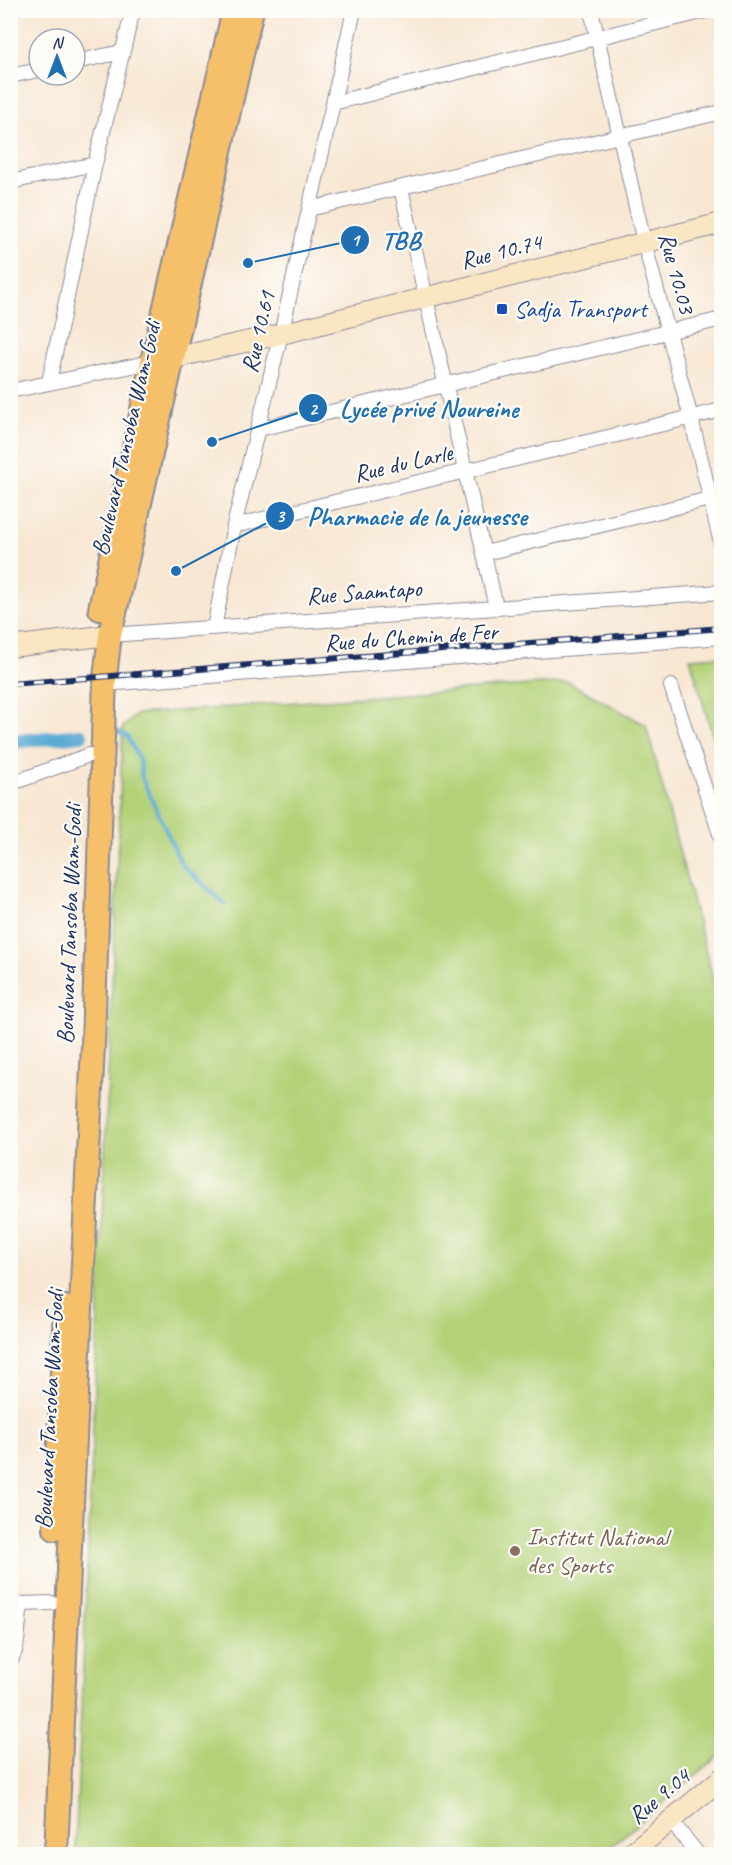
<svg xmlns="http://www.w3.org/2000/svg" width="732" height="1865" viewBox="0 0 732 1865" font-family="Caveat,sans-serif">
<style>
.green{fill:#b3d177;stroke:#67806a;stroke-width:1.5}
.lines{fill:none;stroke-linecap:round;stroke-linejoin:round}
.stream{stroke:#59a9d3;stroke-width:4}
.canal{stroke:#59a9d3;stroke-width:14}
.minor-casing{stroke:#8a8b98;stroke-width:16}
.secondary-casing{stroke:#8a8b98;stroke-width:22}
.primary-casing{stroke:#8a8b98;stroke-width:26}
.minor{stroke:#fff;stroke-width:14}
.secondary{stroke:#fbe6c4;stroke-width:20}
.primary{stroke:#f6c06b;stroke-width:22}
.rail-casing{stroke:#1b2f5e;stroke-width:6}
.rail{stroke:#fdfcf7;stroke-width:4;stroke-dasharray:11;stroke-linecap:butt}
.transit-dot{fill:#1a4fb4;stroke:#fdfcf7;stroke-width:2}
.education-dot{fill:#8d6e63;stroke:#fdfcf7;stroke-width:2}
.labels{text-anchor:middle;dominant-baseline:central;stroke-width:4.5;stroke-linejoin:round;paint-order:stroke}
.street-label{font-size:24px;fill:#1b2f5e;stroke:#fdfcf7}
.transit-label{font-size:24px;fill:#164399;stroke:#fdfcf7;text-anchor:start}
.education-label{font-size:24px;fill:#785e54;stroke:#fdfcf7;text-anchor:start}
.leader{fill:none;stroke:#1f6fb2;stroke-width:2}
.callout-dot{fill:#1f6fb2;stroke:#fdfcf7;stroke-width:2}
.mark-label{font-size:18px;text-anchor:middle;font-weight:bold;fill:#fff}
.callout-label{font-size:26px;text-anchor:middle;font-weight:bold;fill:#1f6fb2;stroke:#fdfcf7;stroke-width:4.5;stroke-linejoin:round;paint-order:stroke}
</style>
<rect width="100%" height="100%" fill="#fdfcf7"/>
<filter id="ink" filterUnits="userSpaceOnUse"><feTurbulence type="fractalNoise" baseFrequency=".0167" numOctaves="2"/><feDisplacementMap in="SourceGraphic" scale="12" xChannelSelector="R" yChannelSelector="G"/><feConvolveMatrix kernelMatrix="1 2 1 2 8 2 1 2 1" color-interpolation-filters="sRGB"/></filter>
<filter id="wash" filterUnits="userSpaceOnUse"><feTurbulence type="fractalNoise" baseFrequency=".008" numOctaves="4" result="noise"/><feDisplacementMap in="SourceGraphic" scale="24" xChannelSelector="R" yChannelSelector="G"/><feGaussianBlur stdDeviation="1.35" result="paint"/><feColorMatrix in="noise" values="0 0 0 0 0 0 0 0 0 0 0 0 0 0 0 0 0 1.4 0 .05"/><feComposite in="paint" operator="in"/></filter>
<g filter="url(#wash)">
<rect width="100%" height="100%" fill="#f8e7d3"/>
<path class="green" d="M721,656h1l-1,109 -31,-107z
M568,682l78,43 70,265 5,31v733l-119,100h-527l48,-1127 14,-13z"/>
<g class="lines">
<path class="stream" d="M112,732h8l8,5 12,25 2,16 40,87 44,40"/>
<path class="canal" d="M10,742l71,-7"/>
</g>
</g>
<g filter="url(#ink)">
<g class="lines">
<defs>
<path id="minor" d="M591,10l53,232 47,176 31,129
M75,62l47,-10
M10,76l29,-6
M333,103l376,-93
M10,182l85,-18
M401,188l95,419
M309,209l413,-97
M49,382l46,-218 38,-154
M10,391l142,-29
M259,429l463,-110
M234,526l488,-116
M485,553l237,-57
M214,628l20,-102 47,-192 73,-324
M110,635l612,-43
M104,684l618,-47
M671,686l51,154
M10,784l79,-29
M10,1661c11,-15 6,-39 12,-57l30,-1
M670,1820l28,34"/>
<path id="secondary" d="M160,361l121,-27 441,-111
M10,647l100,-12
M630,1854l92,-76"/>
<path id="primary" d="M100,609l52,-247 82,-352
M55,1529l10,-222
M56,1854l37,-809 12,-368 5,-42 142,-625"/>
</defs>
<use href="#minor" class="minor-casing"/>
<use href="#secondary" class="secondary-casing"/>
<use href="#primary" class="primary-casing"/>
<use href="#minor" class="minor"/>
<use href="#secondary" class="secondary"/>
<use href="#primary" class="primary"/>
<defs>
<path id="rail" d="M10,684l712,-56"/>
</defs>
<use href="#rail" class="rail-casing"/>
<use href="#rail" class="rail"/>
</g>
</g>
<rect class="transit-dot" x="496" y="303" width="12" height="12" rx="3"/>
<circle class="education-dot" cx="515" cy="1551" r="6"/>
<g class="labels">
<g class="street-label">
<text transform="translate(501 251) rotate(-14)">Rue 10.74</text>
<text transform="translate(677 273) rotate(75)">Rue 10.03</text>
<text transform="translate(258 332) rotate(-77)">Rue 10.61</text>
<text transform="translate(126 438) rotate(-77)">Boulevard Tansoba Wam-Godi</text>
<text transform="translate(403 463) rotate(-13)">Rue du Larle</text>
<text transform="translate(364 592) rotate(-4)">Rue Saamtapo</text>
<text transform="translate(411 637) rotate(-4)">Rue du Chemin de Fer</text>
<text transform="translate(69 924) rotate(-88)">Boulevard Tansoba Wam-Godi</text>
<text transform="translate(49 1409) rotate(-87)">Boulevard Tansoba Wam-Godi</text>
<text transform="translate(659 1796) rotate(-40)">Rue 9.04</text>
</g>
<g class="transit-label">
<text x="514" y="309">Sadja Transport</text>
</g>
<g class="education-label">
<text x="527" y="1537">Institut National<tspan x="527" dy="28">des Sports</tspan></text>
</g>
</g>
<path class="leader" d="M248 263L355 240M212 442L313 408M176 571L280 516"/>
<g class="callout-dot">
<circle cx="248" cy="263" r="6"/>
<circle cx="212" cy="442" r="6"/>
<circle cx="176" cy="571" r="6"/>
<circle cx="355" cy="240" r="15"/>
<circle cx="313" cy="408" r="15"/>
<circle cx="280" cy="516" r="15"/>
</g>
<g class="mark-label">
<text x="355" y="246">1</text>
<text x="313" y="415">2</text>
<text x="280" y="522">3</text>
</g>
<g class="callout-label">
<text x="401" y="249">TBB</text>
<text x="429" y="417">Lycée privé Noureine</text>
<text x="417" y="525">Pharmacie de la jeunesse</text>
</g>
<rect width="732" height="1865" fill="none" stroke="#fdfcf7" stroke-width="36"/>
<g transform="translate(57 57)"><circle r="28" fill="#fdfcf7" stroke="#a3aaba" stroke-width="1.5"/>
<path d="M0-4.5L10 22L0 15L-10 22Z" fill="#1f6fb2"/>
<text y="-9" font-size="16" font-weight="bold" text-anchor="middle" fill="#1b2f5e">N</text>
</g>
</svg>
